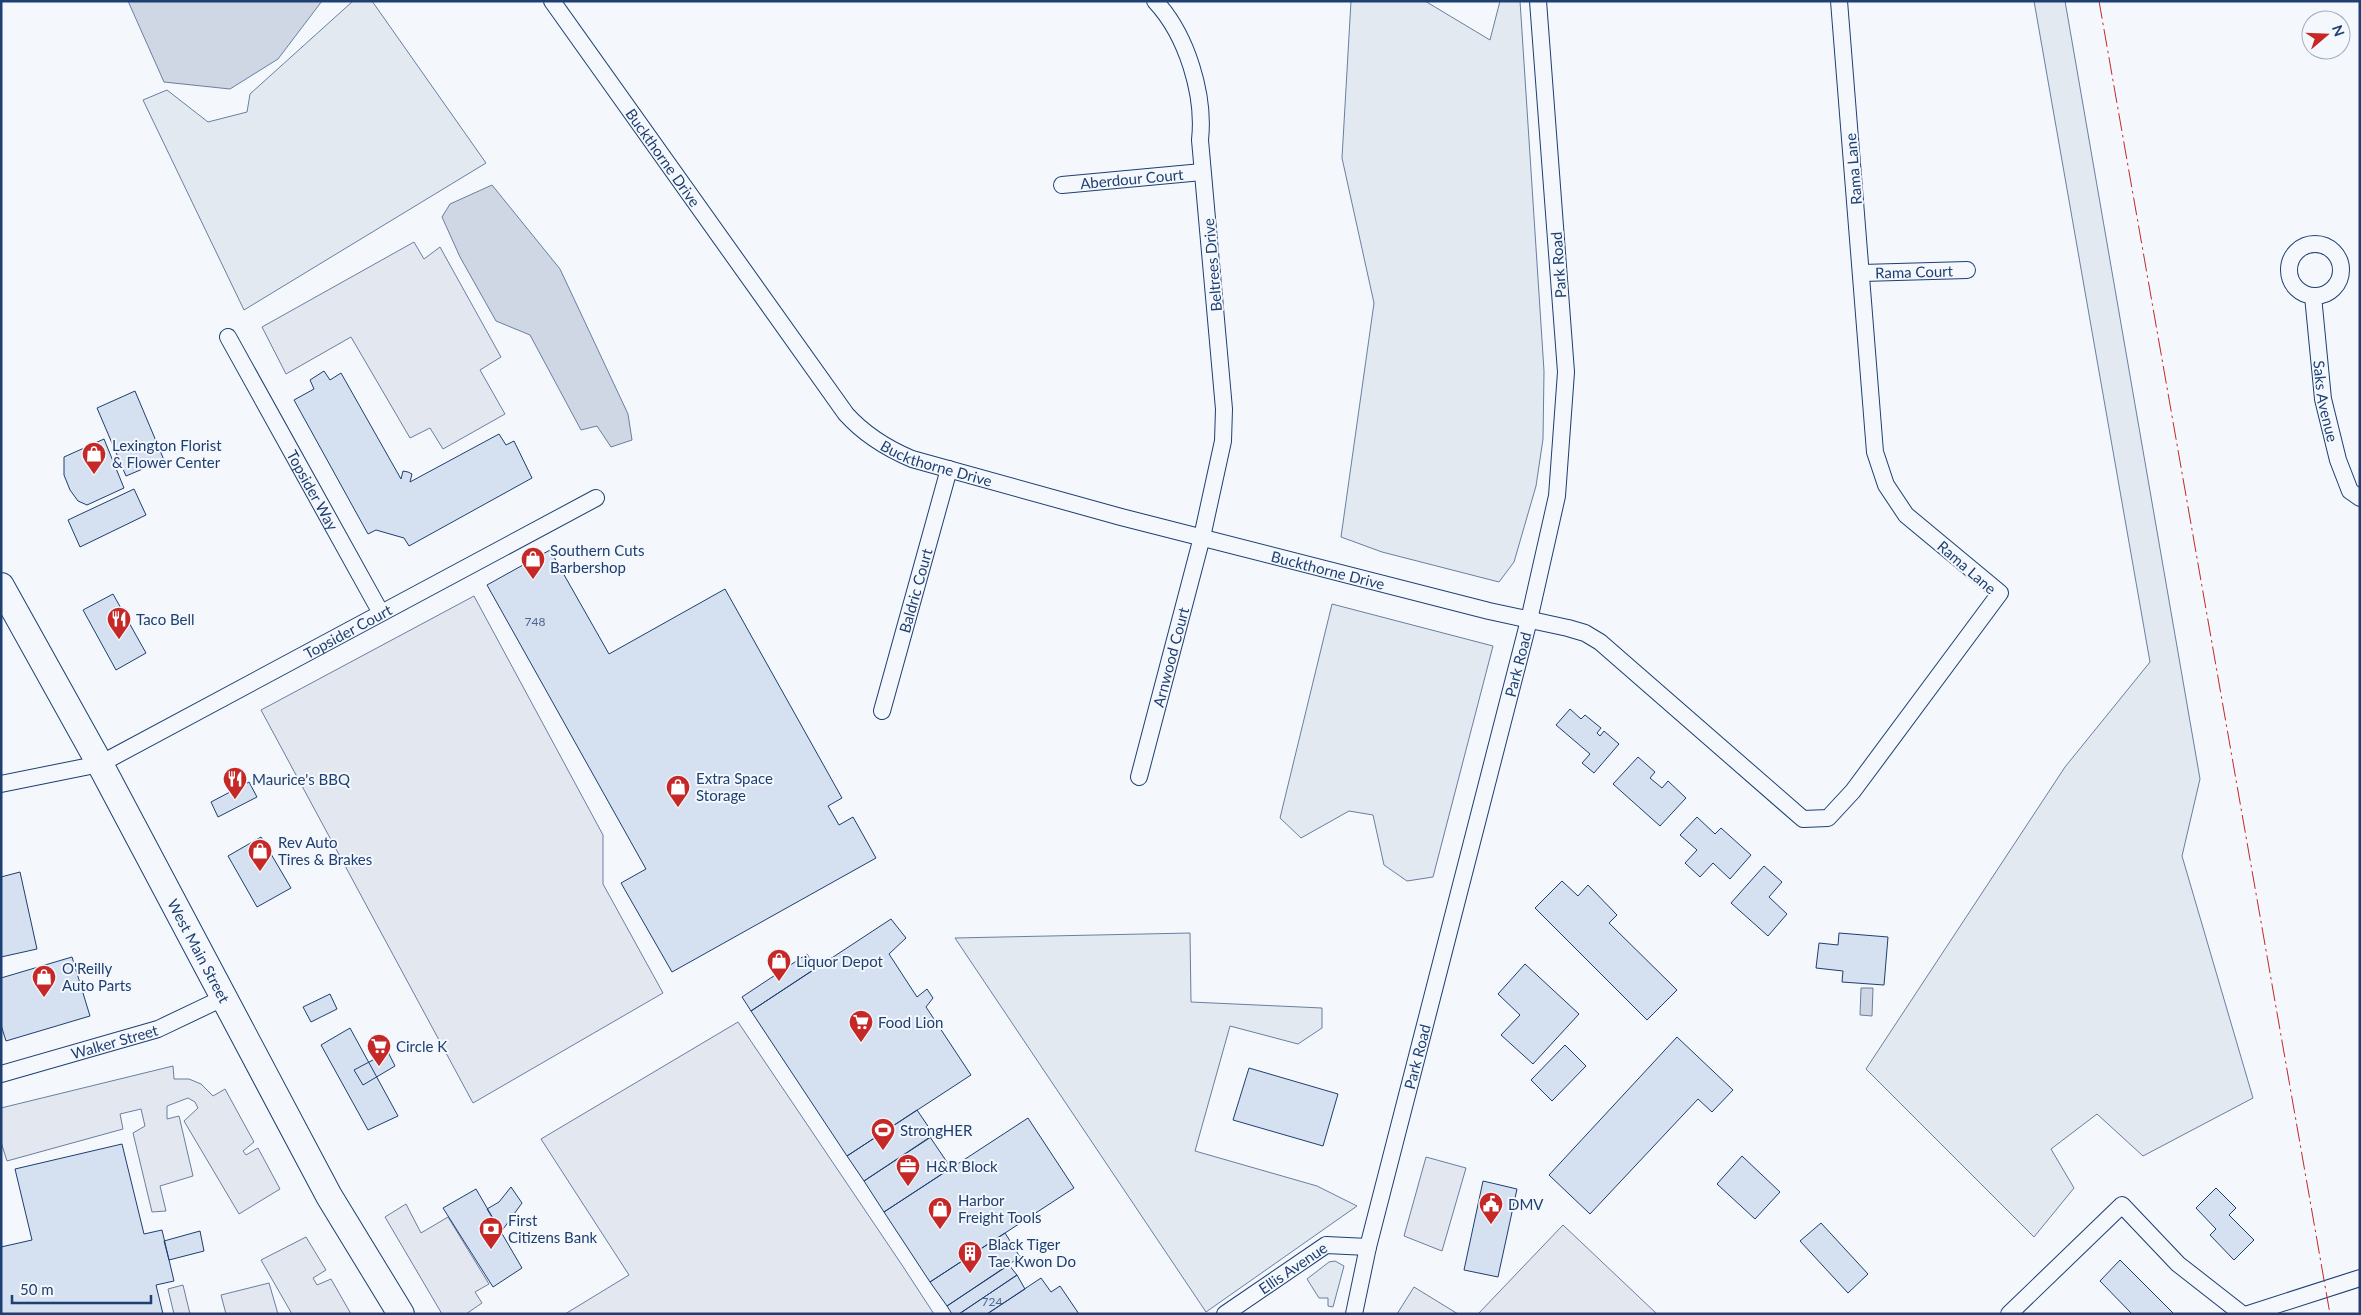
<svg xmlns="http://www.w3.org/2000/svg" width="2361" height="1315" viewBox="0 0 2361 1315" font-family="Lato,sans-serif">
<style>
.green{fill:#e3e9f0;stroke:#687fa3}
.parking{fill:#e3e8f0;stroke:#687fa3}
.water{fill:#cfd7e4;stroke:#687fa3}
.building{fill:#d5e0f0;stroke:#1d3f73}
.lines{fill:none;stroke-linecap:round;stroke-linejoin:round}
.street-casing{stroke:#1d3f73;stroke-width:18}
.primary-casing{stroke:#1d3f73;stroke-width:28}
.street{stroke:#f4f7fb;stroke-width:16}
.primary{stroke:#f4f7fb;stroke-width:26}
.power{stroke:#c62828;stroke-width:1;stroke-dasharray:18 4 2.5 4;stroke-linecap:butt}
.labels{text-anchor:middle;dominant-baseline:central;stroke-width:4;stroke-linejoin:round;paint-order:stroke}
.number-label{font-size:12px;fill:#4b6792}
.street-label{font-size:15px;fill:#1d3f73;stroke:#f4f7fb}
.poi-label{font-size:15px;fill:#1d3f73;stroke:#f4f7fb;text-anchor:start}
</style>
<rect width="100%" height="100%" fill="#f4f7fb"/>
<path class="green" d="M353,1h19l114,162 -242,147 -101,-210 24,-10 41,32 39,-10 3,-18z
M1351,1h74l65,39 10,-39h20l24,370 -1,68 -7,47 -22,76 -15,20 -117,-30 -41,-15 33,-234 -32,-145z
M2034,1h31l135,778 -18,77 71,242 -110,58 -46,-42 -46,35 23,39 -40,49 -168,-168 199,-302 85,-105z
M1332,604l161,42 -60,231 -26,4 -23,-16 -11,-50 -24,-4 -48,27 -21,-20z
M1190,933l1,69 131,6v20l-24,16 -68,-18 -35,125 122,35 40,20 -151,106 -251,-374z
M1335,1261l9,5 -11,41 -5,-1v-8h-9l-12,-19 22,-17z"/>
<path class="parking" d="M414,242l10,17 16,-12 61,110 -21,13 25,44 -62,35 -13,-21 -20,10 -59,-101 -65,37 -24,-47z
M474,596l129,239v49l60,109 -190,110 -212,-393z
M738,1022l164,243 32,49h-369l64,-39 -88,-136z
M173,1066l1,13h15l12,5 12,12 12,-7 29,53 -11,9 3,4 12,-7 22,41 -41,25 -55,-93 14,-13 -3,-6 -7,-4 -21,8v13l12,-3 14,60 -33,10 6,25 -14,1 -19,-79 12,-7 -4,-17 -21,5 3,15 -116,32 -6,-19v-34z
M1426,1157l40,11 -24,83 -38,-15z
M406,1204l15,29 27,-16 41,67 -14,8 7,11 -16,11h-24l-57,-97z
M1563,1225l94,89h-179z
M306,1237l20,33 -13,8 4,7 14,-6 20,35h-59l-31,-54z
M269,1283l9,31h-52l-5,-19z
M183,1285l7,29h-16l-6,-25z
M1414,1287l44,27h-61z"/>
<path class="water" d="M128,1h194l-44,58 -48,30 -66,-7z
M492,185l68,84 68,145 4,26 -21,7 -14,-21 -16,4 -51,-95 -34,-14 -36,-64 -18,-40 8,-13z
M1861,988h12l-1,28 -12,-1z"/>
<path class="building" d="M324,371l6,9 11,-7 60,106 2,-8 5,1 4,2 -2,8 89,-48 7,11 8,-4 18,37 -123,68 -5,-8 -28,-8 -8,4 -74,-134 20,-11 -4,-9z
M135,391l29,69 -38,16 -29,-68z
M104,439l20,49 -37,17 -9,-4 -8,-11 -6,-15v-18z
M134,489l12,26 -66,32 -12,-27z
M550,550l59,104 116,-65 117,209 -14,8 11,19 14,-8 23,41 -204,114 -51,-89 25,-14 -159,-284z
M113,594l33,59 -30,17 -33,-60z
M1570,709l11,10 4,-4 16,13 -4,5 3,3 4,-5 15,13 -25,29 -12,-10 8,-9 -34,-29z
M1638,757l17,15 -5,6 12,10 6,-7 18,17 -26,28 -47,-42z
M249,782l8,15 -39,20 -7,-15z
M1697,817l18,17 6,-6 30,27 -21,24 -17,-16 -13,14 -15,-14 12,-13 -17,-15z
M261,837l30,51 -34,19 -29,-51z
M1764,866l18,16 -13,15 18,17 -19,22 -37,-33z
M20,872l17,77 -36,8v-80z
M1562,881l16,15 10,-11 29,30 -8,8 68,67 -30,30 -112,-112z
M891,919l15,19 -17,16 28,43 10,-8 6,9 -7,9 45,68 -124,81 -96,-145z
M1839,933l49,4 -4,48 -42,-3 1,-11 -27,-3 3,-25 19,2z
M807,954l9,14 -65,43 -9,-14z
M72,957l18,59 -84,25 -5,-16v-47z
M1525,964l54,50 -46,50 -32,-29 19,-20 -22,-21z
M330,994l7,15 -26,13 -8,-15z
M350,1028l48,88 -30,14 -47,-85z
M1677,1037l56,53 -21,22 -14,-13 -108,115 -41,-39z
M1565,1045l21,21 -34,35 -21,-21z
M388,1052l7,14 -32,19 -9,-15z
M1249,1068l89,26 -15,52 -90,-26z
M917,1110l17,25 -70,46 -17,-25z
M1028,1118l46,70 -144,94 -46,-70z
M930,1137l21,31 -67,44 -20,-31z
M122,1144l22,90 18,-4 12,51 -18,4 7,29h-162v-67l31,-7 -17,-71z
M1742,1156l38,36 -25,27 -38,-35z
M1483,1181l34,8 -19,88 -34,-7z
M511,1187l11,16 -21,29 -14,-23 12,-7z
M2216,1188l20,20 -7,7 25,25 -20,20 -24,-25 6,-6 -20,-21z
M476,1189l46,79 -29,19 -50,-79z
M1821,1223l47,51 -20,19 -48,-52z
M200,1231l4,20 -35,9 -5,-19z
M1005,1233l15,24 -73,49 -17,-24z
M2120,1260l54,54h-42l-32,-33z
M1009,1265l8,10 -58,39h-7l-5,-8z
M1017,1275l8,14 -38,25h-28z
M1041,1278l10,14 9,-6 19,28h-92z"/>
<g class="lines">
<defs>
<g id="street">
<path id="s1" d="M552,1l294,413c18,20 40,34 66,45l209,58 368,94 79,17 17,5 15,9 203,177 25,-1 25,-27 147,-198 -94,-78 -20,-30 -11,-33 -36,-451"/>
<path id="s2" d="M1062,185l140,-13"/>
<circle cx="2315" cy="270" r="26"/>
<path id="s3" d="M1862,273l105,-3"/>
<path id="s4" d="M2313,296l10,103 15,61 12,31 10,7"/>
<path id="s5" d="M228,337l153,276"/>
<path id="s6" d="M882,711l67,-242"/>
<path id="s7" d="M1139,777l63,-240 21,-96 1,-32 -24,-269c5,-45 -13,-105 -45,-139"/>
<path id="s8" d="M1,784l99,-20 496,-266"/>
<path id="s9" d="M1,1074l157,-45 65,-31"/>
<path id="s10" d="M1225,1314l101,-69 42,2"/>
<path id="s11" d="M1354,1314l14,-67 161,-627 28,-124 9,-124 -28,-371"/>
<path d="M2009,1314l113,-109 56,59 64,50"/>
<path d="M2248,1314l112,-36"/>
</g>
<g id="primary">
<path id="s12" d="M1,586l99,178 229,432 72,118"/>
</g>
</defs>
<use href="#street" class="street-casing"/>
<use href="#primary" class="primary-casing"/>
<use href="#street" class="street"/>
<use href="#primary" class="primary"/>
<path class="power" d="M2099,1l231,1313"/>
</g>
<defs>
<symbol id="shop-pin" viewBox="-11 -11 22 30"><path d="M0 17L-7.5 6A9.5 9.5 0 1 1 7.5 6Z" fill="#c62828" stroke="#f4f7fb"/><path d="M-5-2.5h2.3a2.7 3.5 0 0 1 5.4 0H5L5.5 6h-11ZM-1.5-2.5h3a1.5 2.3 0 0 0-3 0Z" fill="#fff"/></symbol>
<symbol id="restaurant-pin" viewBox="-11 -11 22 30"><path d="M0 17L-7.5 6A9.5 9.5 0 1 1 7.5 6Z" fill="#c62828" stroke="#f4f7fb"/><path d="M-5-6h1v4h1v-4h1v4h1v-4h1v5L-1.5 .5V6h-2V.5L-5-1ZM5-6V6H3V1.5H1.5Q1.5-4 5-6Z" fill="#fff"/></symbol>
<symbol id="supermarket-pin" viewBox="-11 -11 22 30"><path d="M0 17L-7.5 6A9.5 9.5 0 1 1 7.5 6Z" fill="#c62828" stroke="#f4f7fb"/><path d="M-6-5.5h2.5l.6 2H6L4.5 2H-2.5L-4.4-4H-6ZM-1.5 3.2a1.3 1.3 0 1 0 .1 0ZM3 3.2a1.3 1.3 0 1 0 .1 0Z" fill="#fff"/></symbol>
<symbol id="stadium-pin" viewBox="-11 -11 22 30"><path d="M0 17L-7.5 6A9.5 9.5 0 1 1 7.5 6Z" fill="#c62828" stroke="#f4f7fb"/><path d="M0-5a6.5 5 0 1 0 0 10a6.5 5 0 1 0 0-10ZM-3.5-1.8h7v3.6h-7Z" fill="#fff"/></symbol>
<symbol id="office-pin" viewBox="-11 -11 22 30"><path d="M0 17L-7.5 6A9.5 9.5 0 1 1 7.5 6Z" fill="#c62828" stroke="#f4f7fb"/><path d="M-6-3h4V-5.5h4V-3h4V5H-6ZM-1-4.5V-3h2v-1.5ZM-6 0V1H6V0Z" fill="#fff"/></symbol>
<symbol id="civic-pin" viewBox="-11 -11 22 30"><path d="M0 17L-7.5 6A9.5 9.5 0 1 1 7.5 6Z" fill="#c62828" stroke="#f4f7fb"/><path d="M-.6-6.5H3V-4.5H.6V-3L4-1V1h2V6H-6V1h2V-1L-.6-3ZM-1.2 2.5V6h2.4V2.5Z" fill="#fff"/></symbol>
<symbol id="bank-pin" viewBox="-11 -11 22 30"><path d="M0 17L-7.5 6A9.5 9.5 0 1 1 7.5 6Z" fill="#c62828" stroke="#f4f7fb"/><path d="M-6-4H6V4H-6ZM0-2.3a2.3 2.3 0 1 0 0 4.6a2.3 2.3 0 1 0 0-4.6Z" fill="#fff"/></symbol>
<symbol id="building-pin" viewBox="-11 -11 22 30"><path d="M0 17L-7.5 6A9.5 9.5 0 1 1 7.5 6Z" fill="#c62828" stroke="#f4f7fb"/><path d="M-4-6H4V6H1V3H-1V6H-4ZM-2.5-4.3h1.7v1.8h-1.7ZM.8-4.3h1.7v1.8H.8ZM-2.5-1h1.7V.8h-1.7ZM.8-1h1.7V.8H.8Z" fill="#fff"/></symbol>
</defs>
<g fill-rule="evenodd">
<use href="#shop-pin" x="80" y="440" width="28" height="38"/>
<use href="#shop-pin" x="519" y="545" width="28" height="38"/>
<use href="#restaurant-pin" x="105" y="605" width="28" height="38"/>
<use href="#restaurant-pin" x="221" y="765" width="28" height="38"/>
<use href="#shop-pin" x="664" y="773" width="28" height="38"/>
<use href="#shop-pin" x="246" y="837" width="28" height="38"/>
<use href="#shop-pin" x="765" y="947" width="28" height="38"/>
<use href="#shop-pin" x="30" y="963" width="28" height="38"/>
<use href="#supermarket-pin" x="847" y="1008" width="28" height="38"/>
<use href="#supermarket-pin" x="365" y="1032" width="28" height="38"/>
<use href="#stadium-pin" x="869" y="1116" width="28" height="38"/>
<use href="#office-pin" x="894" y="1152" width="28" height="38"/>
<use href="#civic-pin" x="1477" y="1190" width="28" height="38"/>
<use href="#shop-pin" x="926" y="1195" width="28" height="38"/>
<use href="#bank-pin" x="477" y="1215" width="28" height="38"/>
<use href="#building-pin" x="956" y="1239" width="28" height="38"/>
</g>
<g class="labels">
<g class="number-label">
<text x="535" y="621">748</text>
<text x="992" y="1301">724</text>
</g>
<g class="street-label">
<text stroke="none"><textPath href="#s1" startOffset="192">Buckthorne Drive</textPath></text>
<text transform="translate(1853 169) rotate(-95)">Rama Lane</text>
<text stroke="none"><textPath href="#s2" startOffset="70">Aberdour Court</textPath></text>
<text transform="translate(1212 265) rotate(-95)">Beltrees Drive</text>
<text transform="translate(1558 265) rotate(-94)">Park Road</text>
<text stroke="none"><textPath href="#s3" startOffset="52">Rama Court</textPath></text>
<text stroke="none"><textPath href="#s4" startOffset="106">Saks Avenue</textPath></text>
<text stroke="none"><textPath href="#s1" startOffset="612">Buckthorne Drive</textPath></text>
<text stroke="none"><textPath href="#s5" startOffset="175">Topsider Way</textPath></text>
<text transform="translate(1967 567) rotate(41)">Rama Lane</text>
<text stroke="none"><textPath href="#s1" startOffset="1018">Buckthorne Drive</textPath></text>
<text stroke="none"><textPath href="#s6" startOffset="125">Baldric Court</textPath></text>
<text stroke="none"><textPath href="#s8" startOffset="382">Topsider Court</textPath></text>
<text stroke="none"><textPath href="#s7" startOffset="124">Arnwood Court</textPath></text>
<text stroke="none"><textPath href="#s11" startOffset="670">Park Road</textPath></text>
<text stroke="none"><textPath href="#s12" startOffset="415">West Main Street</textPath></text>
<text stroke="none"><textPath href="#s9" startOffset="118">Walker Street</textPath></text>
<text stroke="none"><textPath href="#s11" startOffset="265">Park Road</textPath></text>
<text stroke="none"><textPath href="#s10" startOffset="82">Ellis Avenue</textPath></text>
</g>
<g class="poi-label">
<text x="112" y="445">Lexington Florist<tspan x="112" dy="17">&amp; Flower Center</tspan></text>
<text x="550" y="550">Southern Cuts<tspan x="550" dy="17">Barbershop</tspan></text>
<text x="136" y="619">Taco Bell</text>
<text x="696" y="778">Extra Space<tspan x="696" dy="17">Storage</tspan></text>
<text x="252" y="779">Maurice's BBQ</text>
<text x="278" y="842">Rev Auto<tspan x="278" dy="17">Tires &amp; Brakes</tspan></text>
<text x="796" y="961">Liquor Depot</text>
<text x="62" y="968">O'Reilly<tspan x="62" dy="17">Auto Parts</tspan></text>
<text x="878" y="1022">Food Lion</text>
<text x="396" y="1046">Circle K</text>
<text x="900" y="1130">StrongHER</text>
<text x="926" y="1166">H&amp;R Block</text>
<text x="958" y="1200">Harbor<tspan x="958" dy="17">Freight Tools</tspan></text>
<text x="1508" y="1204">DMV</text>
<text x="508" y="1220">First<tspan x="508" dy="17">Citizens Bank</tspan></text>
<text x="988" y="1244">Black Tiger<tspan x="988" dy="17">Tae Kwon Do</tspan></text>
</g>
</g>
<rect width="2361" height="1315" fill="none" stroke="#1d3f73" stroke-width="5"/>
<g transform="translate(2326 35) rotate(71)"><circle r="24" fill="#f4f7fb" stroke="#9eadc5"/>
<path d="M0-4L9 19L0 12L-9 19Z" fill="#c62828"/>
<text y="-8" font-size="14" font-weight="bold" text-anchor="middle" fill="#1d3f73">N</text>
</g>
<path d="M12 1295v8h139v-8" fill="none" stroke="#1d3f73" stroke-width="2.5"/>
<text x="20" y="1295" font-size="15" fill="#1d3f73" stroke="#f4f7fb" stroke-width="4" paint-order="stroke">50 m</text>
</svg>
